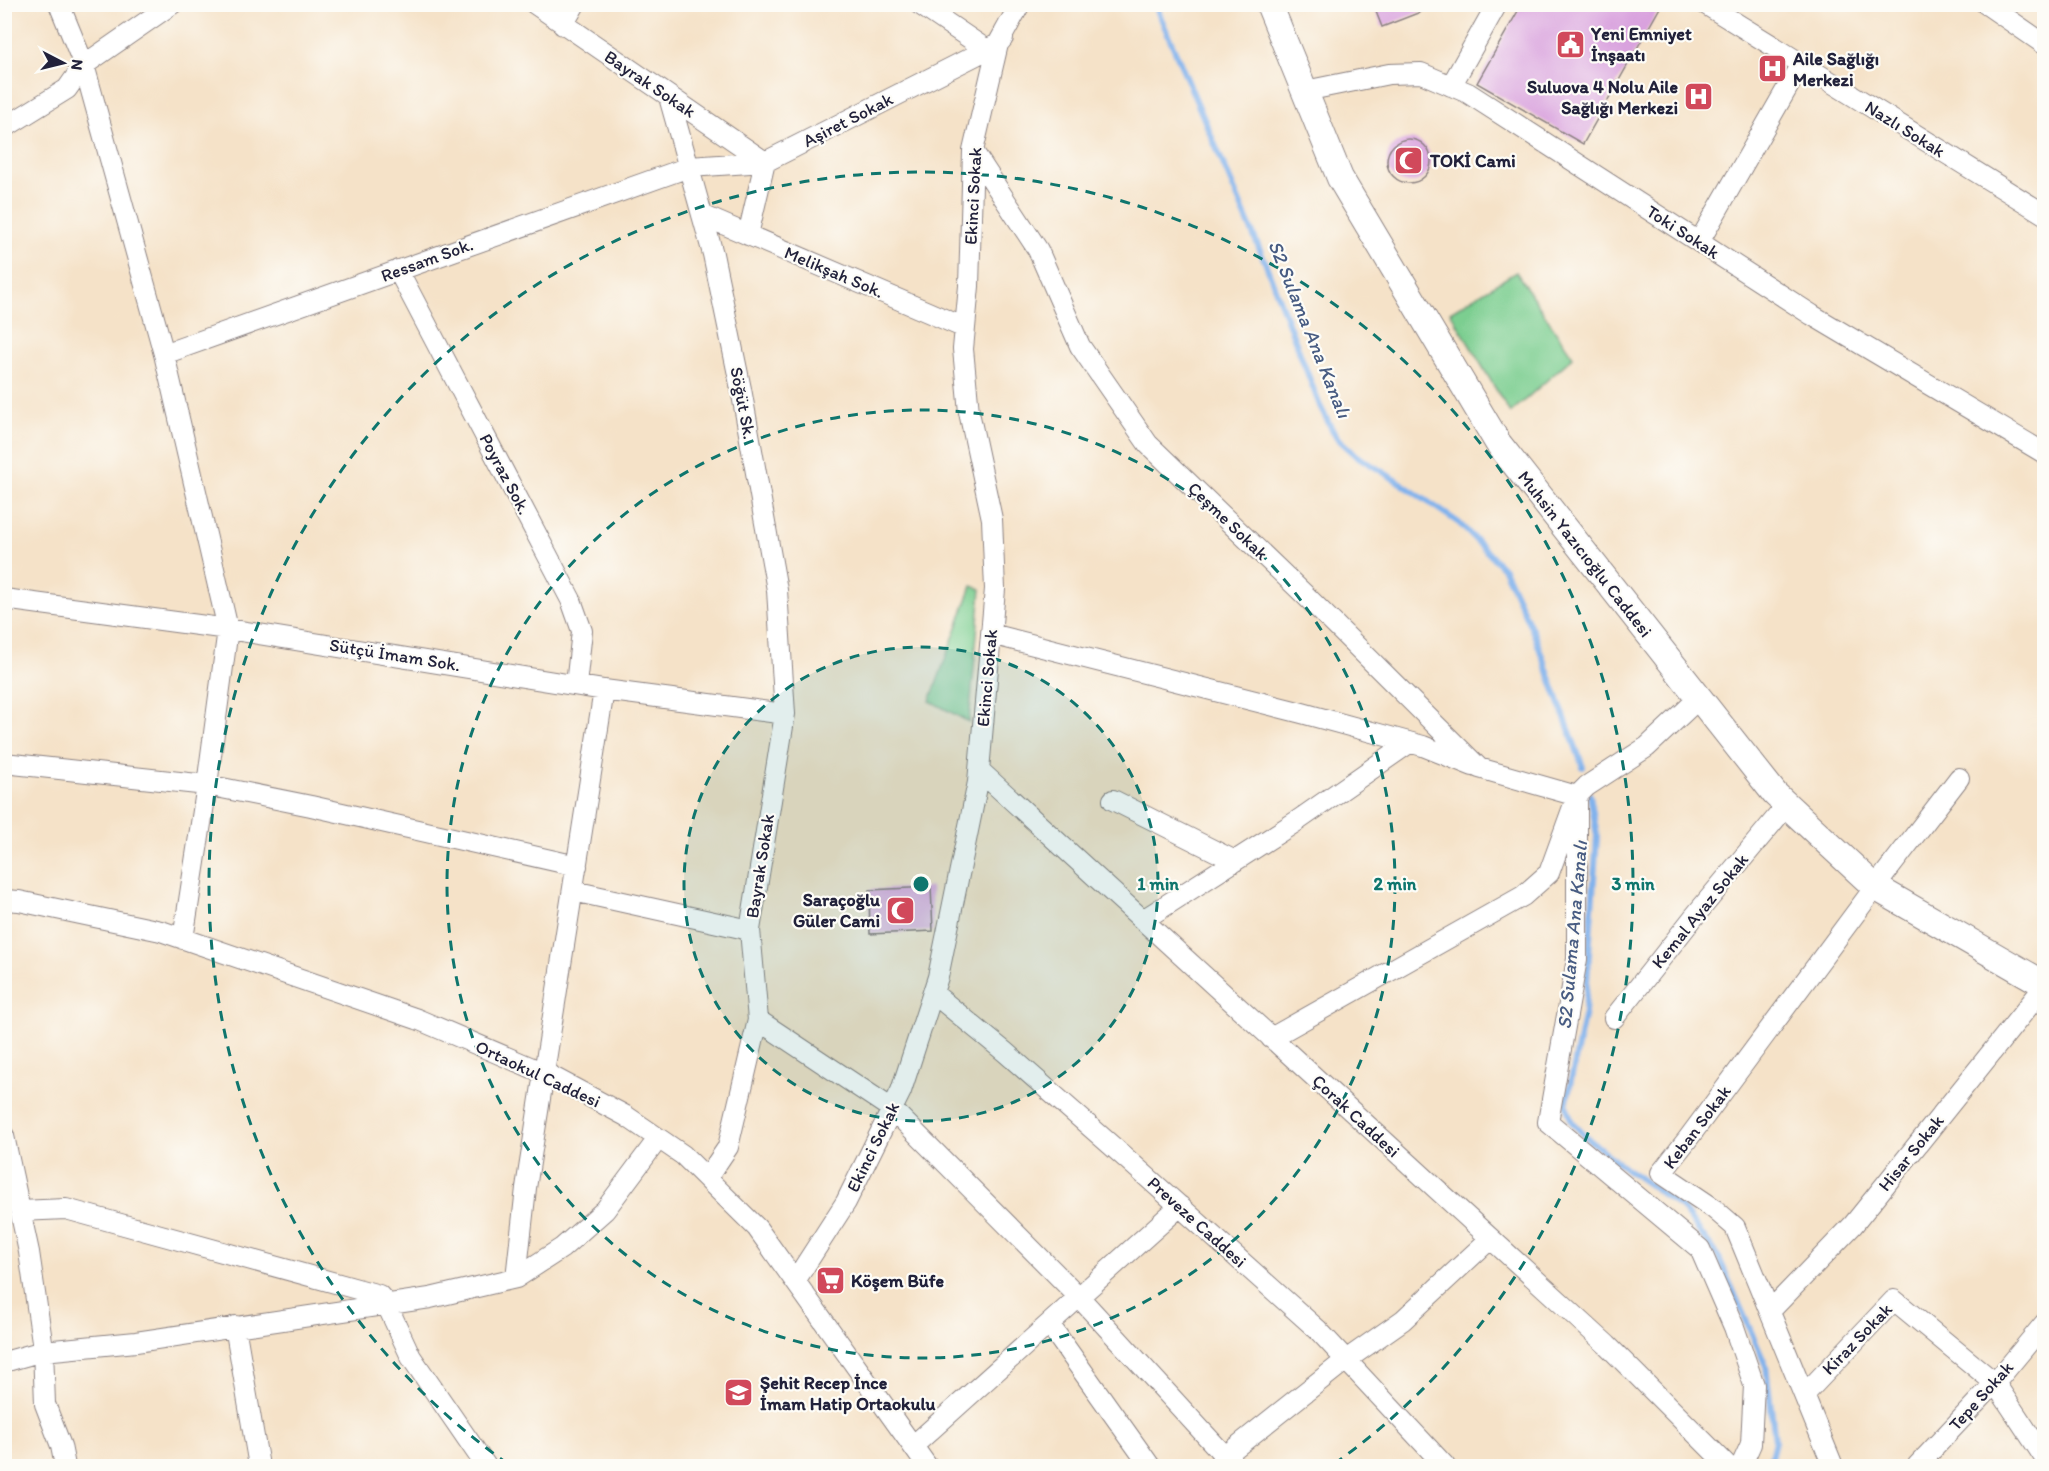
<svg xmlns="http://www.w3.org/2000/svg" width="2049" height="1471" viewBox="0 0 2049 1471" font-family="Itim,sans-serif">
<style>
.green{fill:#7bce90;stroke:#4e7866;stroke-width:1.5}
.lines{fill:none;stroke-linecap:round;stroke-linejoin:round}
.stream{stroke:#81b2ec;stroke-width:6}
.building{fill:#d9a2de}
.minor-casing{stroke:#8c8282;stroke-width:22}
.major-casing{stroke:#8c8282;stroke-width:28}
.minor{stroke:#fff;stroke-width:20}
.major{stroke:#fff;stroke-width:26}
.ring{fill:none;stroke:#0f766e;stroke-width:3;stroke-dasharray:10 8}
.labels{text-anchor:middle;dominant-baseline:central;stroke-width:4.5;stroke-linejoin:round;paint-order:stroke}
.poi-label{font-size:18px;font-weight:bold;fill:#22223b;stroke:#fdfcf7;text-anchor:start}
.street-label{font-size:18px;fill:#22223b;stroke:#fdfcf7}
.water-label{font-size:20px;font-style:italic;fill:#485c82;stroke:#fdfcf7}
.centre{fill:#0f766e;stroke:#fdfcf7;stroke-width:3}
.ring-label{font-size:18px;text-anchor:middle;font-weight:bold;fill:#0f766e;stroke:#fdfcf7;stroke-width:4.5;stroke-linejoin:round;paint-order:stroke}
</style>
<rect width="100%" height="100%" fill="#fdfcf7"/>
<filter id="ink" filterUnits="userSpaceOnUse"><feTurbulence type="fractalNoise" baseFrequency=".0167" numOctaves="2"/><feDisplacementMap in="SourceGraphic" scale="12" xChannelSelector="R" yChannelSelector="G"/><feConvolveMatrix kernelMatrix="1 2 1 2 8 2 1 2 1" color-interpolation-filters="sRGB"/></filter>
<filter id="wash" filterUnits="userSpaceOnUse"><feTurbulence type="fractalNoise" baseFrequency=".008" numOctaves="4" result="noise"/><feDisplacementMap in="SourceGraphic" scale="24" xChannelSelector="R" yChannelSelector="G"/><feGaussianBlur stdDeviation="1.35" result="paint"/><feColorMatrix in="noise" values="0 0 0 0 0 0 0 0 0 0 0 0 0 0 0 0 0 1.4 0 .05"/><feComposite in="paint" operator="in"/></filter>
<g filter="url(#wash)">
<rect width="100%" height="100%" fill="#f5e2c8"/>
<path class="green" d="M1516,272l57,85 -63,56 -60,-101z
M972,586l9,3 -12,133 -39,-21z"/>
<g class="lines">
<path class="stream" d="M1155,4l110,258 55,144 16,31 21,19 42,26 60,41 45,46 30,65 49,133
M1590,795l7,41 -12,176 -19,93 6,17 15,16 38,30 56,39 38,51 47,108 9,75 -6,25"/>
</g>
<g id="blocks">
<path class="building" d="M1373,4h63v2l-54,21z
M1522,4h140l-79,140 -106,-61z
M1387 161a22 22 0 1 1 44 0a22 22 0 1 1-44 0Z
M931,887l2,44 -63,3 -1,-44z"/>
</g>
</g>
<g filter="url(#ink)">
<use href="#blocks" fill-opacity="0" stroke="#8c8282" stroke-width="1.5"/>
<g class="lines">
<defs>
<path id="minor" d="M59,4l25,61 80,289 64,275 -21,156 -24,154
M535,4l230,158 -17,73
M919,4l68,46
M1705,4l339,210
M1986,4l58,40
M563,25l12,-21
M1451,86l46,-82
M1305,91l84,-17 32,-1 47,20 344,222 232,138
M669,97l44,157 28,135 36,201 8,124 -35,216 8,90
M4,128l63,-39 17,-24 88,-61
M973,151l65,99 42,96 68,98 156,150 175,174 98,28v163l-29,163 152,127 34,78 20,58 -3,59 -10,22
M702,215l263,113
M1699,242l102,-178
M398,270l173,330 11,31 -6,54
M164,354l525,-187 76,-5 233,-118 5,-6
M4,599l224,30 376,61 181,24
M991,634l311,79 121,33 50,20
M4,763l203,22 104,21 266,60
M979,770l628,575 121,121
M1113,800l122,61
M573,891l177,39
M4,900l15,1 142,30 256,88 134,57 75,40 57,39 74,73 170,238
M1143,920l154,-99 112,-78
M933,993l72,59 123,108 190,170 127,136
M1614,1018l79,-100 94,-113
M1271,1038l252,-142 26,-23 28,-77 10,-10 60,-39 52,-49
M4,1136l25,116 14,96 2,56 16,42 4,20
M707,1178l21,-31 30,-127 134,89 187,188 155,169
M20,1211l46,-2 313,86 7,8 25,54 75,109
M516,1278l10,-90 78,-498
M795,1281l51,-79 55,-111 37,-114 40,-195 17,-193 -3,-70 -23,-107 -6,-63 6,-63 4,-135 25,-107 22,-40
M1770,1311l83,-86 191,-238
M1049,1324l101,142
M235,1326l24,140
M4,1362l39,-11 93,-9 294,-44 86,-20 46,-30 43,-38 53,-71
M1804,1395l90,-95 101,83 49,74
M913,1446l267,-240
M1217,1466l18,-18 111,-88 57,-40 87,-81
M1833,1466l-98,-239 -22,-19 -52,-35 26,-33 188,-253 84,-109
M1917,1466l78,-83 49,-59"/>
<path id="major" d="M1269,4l71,174 158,265 277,351 100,93 169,97"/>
</defs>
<use href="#minor" class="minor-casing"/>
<use href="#major" class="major-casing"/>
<use href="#minor" class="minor"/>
<use href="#major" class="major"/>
</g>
</g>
<circle cx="921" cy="884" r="237" fill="#0f766e" fill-opacity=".12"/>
<g class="ring">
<circle cx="921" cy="884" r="237"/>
<circle cx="921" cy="884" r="474"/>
<path d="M508 1464A712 712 0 1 1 1334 1464"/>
</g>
<defs>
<symbol id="civic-square" viewBox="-11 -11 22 22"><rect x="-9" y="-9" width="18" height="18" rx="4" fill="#d1495b" stroke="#fdfcf7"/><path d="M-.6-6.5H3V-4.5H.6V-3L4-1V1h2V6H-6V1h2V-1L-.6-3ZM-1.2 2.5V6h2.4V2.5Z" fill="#fff"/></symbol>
<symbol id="hospital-square" viewBox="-11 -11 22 22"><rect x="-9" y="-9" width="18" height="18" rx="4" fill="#d1495b" stroke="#fdfcf7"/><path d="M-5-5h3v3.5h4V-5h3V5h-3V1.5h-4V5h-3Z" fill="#fff"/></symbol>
<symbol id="mosque-square" viewBox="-11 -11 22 22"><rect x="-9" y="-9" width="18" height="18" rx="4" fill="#d1495b" stroke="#fdfcf7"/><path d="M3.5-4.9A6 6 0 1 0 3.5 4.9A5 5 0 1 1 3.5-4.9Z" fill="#fff"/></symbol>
<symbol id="supermarket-square" viewBox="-11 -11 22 22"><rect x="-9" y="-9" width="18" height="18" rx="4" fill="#d1495b" stroke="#fdfcf7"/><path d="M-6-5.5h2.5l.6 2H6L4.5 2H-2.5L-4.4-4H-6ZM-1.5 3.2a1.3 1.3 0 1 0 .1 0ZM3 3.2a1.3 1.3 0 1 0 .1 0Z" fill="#fff"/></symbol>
<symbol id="school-square" viewBox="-11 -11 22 22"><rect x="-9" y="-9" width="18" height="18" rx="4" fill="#d1495b" stroke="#fdfcf7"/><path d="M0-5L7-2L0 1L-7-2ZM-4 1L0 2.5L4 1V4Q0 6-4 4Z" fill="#fff"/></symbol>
</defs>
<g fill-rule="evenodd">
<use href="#civic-square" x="1554" y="28" width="33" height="33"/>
<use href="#hospital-square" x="1756" y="52" width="33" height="33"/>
<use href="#hospital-square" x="1682" y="80" width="33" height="33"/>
<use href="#mosque-square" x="1392" y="144" width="33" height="33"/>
<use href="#mosque-square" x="884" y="894" width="33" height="33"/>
<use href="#supermarket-square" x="814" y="1264" width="33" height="33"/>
<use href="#school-square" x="722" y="1376" width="33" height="33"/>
</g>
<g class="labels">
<g class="poi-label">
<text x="1591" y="34">Yeni Emniyet<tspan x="1591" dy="21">İnşaatı</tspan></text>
<text x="1793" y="59">Aile Sağlığı<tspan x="1793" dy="21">Merkezi</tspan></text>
<text x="1678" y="87" text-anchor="end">Suluova 4 Nolu Aile<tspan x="1678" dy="21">Sağlığı Merkezi</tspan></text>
<text x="1430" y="161">TOKİ Cami</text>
<text x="880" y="900" text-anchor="end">Saraçoğlu<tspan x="880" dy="21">Güler Cami</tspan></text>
<text x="851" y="1281">Köşem Büfe</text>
<text x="760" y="1383">Şehit Recep İnce<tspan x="760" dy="21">İmam Hatip Ortaokulu</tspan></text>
</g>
<g class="street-label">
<text transform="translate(650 84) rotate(34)">Bayrak Sokak</text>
<text transform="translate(848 120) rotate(-27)">Aşiret Sokak</text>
<text transform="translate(1905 129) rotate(32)">Nazlı Sokak</text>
<text transform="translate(973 196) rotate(-87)">Ekinci Sokak</text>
<text transform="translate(1683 232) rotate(33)">Toki Sokak</text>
<text transform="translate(427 260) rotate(-20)">Ressam Sok.</text>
<text transform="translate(834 272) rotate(23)">Melikşah Sok.</text>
<text transform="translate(743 403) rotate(79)">Söğüt Sk.</text>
<text transform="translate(505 474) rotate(62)">Poyraz Sok.</text>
<text transform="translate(1228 521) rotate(44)">Çeşme Sokak</text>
<text transform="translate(1585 554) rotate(52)">Muhsin Yazıcıoğlu Caddesi</text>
<text transform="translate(395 655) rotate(9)">Sütçü İmam Sok.</text>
<text transform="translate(987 678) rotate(-85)">Ekinci Sokak</text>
<text transform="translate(760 866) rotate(-81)">Bayrak Sokak</text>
<text transform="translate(1700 911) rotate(-51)">Kemal Ayaz Sokak</text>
<text transform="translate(538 1074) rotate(25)">Ortaokul Caddesi</text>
<text transform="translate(1356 1116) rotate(43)">Çorak Caddesi</text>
<text transform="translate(1697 1127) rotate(-53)">Keban Sokak</text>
<text transform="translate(873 1147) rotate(-64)">Ekinci Sokak</text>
<text transform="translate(1911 1153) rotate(-51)">Hisar Sokak</text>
<text transform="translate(1197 1222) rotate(42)">Preveze Caddesi</text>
<text transform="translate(1857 1339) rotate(-46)">Kiraz Sokak</text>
<text transform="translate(1981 1396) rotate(-48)">Tepe Sokak</text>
</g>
<g class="water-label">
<text transform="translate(1310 329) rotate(68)">S2 Sulama Ana Kanalı</text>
<text transform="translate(1572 935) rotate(-85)">S2 Sulama Ana Kanalı</text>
</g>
</g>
<circle cx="921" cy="884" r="9" class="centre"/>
<g class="ring-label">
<text x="1158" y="890">1 min</text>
<text x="1395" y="890">2 min</text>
<text x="1633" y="890">3 min</text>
</g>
<rect width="2049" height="1471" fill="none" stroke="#fdfcf7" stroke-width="24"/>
<g transform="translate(63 63) rotate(97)" stroke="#fdfcf7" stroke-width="4.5" paint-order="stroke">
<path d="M0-4.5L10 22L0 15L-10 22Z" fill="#22223b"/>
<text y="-9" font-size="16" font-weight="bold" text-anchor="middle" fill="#22223b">N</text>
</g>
</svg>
